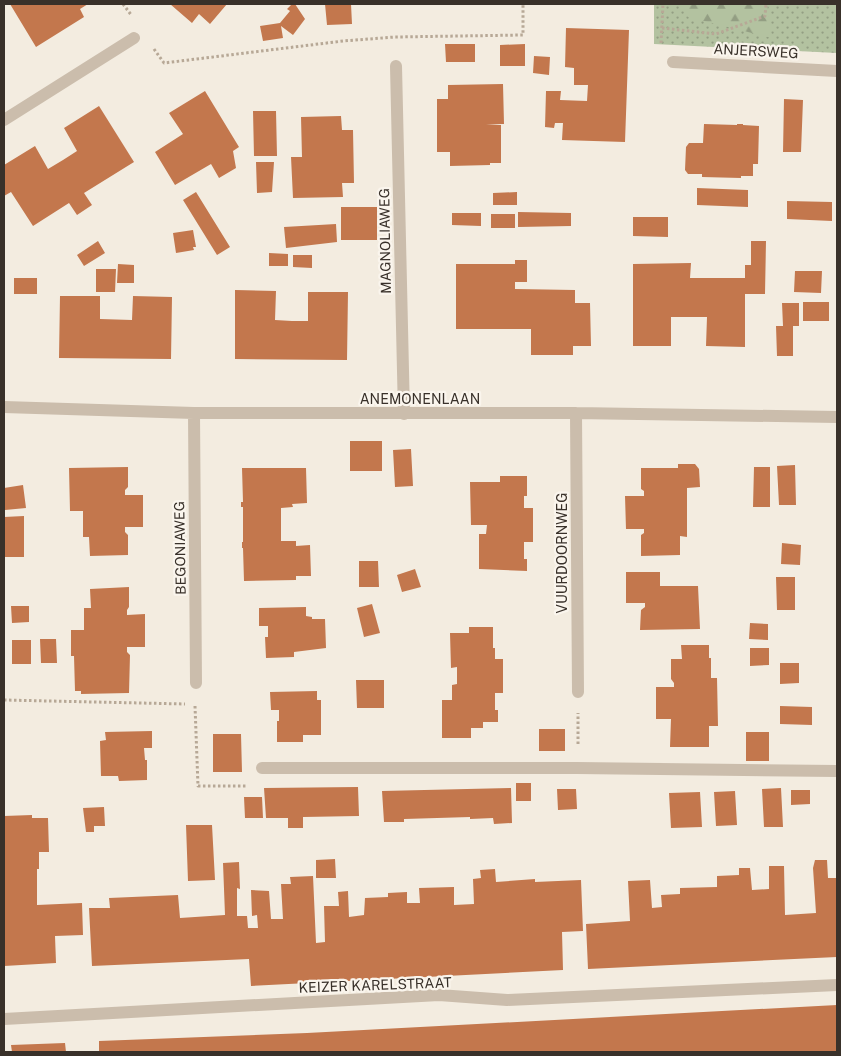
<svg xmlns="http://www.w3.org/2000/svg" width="841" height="1056" viewBox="0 0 841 1056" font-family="'Public Sans',sans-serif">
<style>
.grass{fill:url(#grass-dots)}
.forest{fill:url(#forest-firs)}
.building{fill:#c3774d}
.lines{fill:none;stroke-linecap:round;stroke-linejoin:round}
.path{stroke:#b7a896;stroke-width:3;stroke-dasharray:2.5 2.5;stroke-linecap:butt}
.minor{stroke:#cbbdac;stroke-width:12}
.labels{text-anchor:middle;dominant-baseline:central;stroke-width:4.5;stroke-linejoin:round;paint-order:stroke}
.street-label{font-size:14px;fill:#39312a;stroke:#faf5ed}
</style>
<defs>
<pattern id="grass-dots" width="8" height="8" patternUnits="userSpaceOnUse" patternTransform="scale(1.25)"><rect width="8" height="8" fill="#b3c2a0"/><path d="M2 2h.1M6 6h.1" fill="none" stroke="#939e83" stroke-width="1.8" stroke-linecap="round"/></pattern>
<pattern id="forest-firs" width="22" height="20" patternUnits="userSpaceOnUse" patternTransform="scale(1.25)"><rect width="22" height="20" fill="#b3c2a0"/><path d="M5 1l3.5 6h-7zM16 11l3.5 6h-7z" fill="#939e83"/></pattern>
</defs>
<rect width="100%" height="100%" fill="#f3ece0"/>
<path class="grass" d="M654,4h183v49l-183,-9z"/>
<path class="forest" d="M681,4h86l5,34 -84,-21z"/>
<path class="building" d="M10,4h78l-8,5 4,8 -48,30z
M170,4h57l-17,20 -11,-10 -7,9z
M292,4h3l10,15 -12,16 -12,-9 2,12 -20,3 -3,-15 20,-3 10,-12 -3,-2z
M325,4h26l1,20 -25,1z
M566,28l63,2 -4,112 -63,-2 1,-17h-8l-1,5 -9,-1 1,-36h15l-1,9 27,1 1,-16h-14v-17l-9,-1z
M445,44h30v18h-29z
M525,44v22h-25v-21z
M534,56l16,1 -1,18 -16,-2z
M503,84l1,40h-18l15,1v38h-11v2l-40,1v-14h-13v-53h11v-14z
M205,91l34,56 -6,4 3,17 -17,10 -8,-14 -36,21 -20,-33 28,-18 -14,-21z
M784,99l19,1 -2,52h-18z
M99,106l35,56 -50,31 8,12 -15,10 -8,-12 -36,23 -22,-34 -7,4v-31l31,-19 13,23 15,-9 14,-9 -13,-23z
M253,111h23l1,45h-23z
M341,116l1,14h11l1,53h-12l1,14 -50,1 -2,-41h11l-1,-40z
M704,124l33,1v-1h6v1l16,1 -1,38h-5v12h-12v2l-39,-1v-3h-14l-3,-4 1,-23 3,-4h14z
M256,162h18l-2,30 -15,1z
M697,188l51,2v17l-51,-2z
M196,192l34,55 -13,8 -34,-55z
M517,192v13h-24v-12z
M787,201l45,1v19l-45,-2z
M341,207h36v33h-36z
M518,212l53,1v13l-53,1z
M452,213h29v13l-29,-1z
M491,214h24v14h-24z
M633,217h35v20l-35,-1z
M336,224l1,18 -51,6 -2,-21z
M193,230l3,17h-3l1,3 -18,3 -3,-20z
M98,241l7,12 -21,13 -7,-11z
M751,241h15l-1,53h-20v53l-39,-1 1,-29h-36v29h-38v-82l58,-1 -1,15h55v-13h6z
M269,253l19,1v12h-19z
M293,255h19v13l-19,-1z
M515,260h12v22h-12v7l60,1v13h15l1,43h-18v9h-42v-26h-75v-65h59z
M118,264l16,1v18h-17z
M96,269h20l-1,23h-19z
M795,271h27l-1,22 -27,-1z
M14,278h23v16h-23z
M235,290l41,1 -1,29 17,1h16v-29h40l-1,68 -112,-1z
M60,296h40v23l32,1 1,-24 39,1 -1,62 -112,-1z
M803,302h26v19h-26z
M782,303h17v23h-6v30h-16l-1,-30h7z
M350,441h32v30h-32z
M411,449l2,37 -18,1 -2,-37z
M678,464h17l4,5 1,18 -13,1v49l-7,-1v19l-39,1v-21l3,-2v-4h-18l-1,-33h19v-5l-3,-2v-21h37z
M795,465l1,40h-17l-2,-39z
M128,467v20l-3,3v5h18v32h-18v5l3,3v20l-38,1 -1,-19h-6v-26h-13l-1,-43z
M754,467h16v40h-17z
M242,468h64l1,35 -15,1 1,3 -12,1v33h15v5l14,-1 1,31h-15v4l-52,1 -1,-33h-1v-6h1v-35h-2v-5h2z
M500,476h27v20h-3v12h9v34h-9v17h3v12l-48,-2v-35h7l1,-9h-16l-1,-43h30z
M23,485l3,23 -21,2 -1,-22z
M24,516v41h-20v-40z
M782,543l19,2 -1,20 -19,-1z
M359,561h19l1,26h-20z
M415,569l6,18 -19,5 -5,-17z
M626,572h34v14h38l2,43 -60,1 1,-20 4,-3v-4h-19z
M776,577h19v33h-18z
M129,587v20l-2,3v5l18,-1v33h-18v5l3,3 -1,38 -48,1v-3h-6l-1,-35h-3v-26h13v-22h7l-1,-19z
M372,604l8,29 -16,4 -7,-29z
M11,606h18v16l-17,1z
M306,607v9l6,1v2h13l1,29 -32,4v5l-28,1 -1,-21h3v-11h-9v-18z
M750,623l18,1v16l-19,-1z
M469,627h24v21h2v11h8v34h-8v17h3v12h-15v6h-12v10h-29v-38h10v-15l5,-1v-17l-6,1 -1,-35h19z
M40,639h16l1,24h-16z
M12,640h19v24h-19z
M681,645h28v13h2v20h6l1,48h-9v21h-39l1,-28h-15v-32h18v-4l-3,-4v-20h11z
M750,648h19v17l-19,1z
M780,663h19v20l-19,1z
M356,680h28v28h-27z
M317,691v9h4v35h-18v7h-26v-21h2v-11h-8l-1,-18z
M780,706l32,1v18l-32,-1z
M539,729h26v22h-26z
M152,731v17h-8l1,12h2v20l-28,1 -1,-5h-17l-1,-35 6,-1 -1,-8z
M746,732h23v29h-23z
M213,734h28l1,38h-29z
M516,783h15v18h-15z
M358,787l1,29 -56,1v11h-15v-10h-22l-2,-30z
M511,788l1,35 -18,1 -1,-6 -23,1v-2l-66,2v3h-20l-2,-31z
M781,788l2,39h-19l-2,-38z
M557,789h19l1,20 -19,1z
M791,790h19v14l-19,1z
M735,791l2,34 -21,1 -2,-34z
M700,792l2,35 -31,1 -2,-35z
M244,797h18l1,21h-18z
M104,807l1,19h-11v6h-8l-3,-24z
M32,815v3h16l1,34h-10v17h-2v36l45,-2 1,32 -28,1 1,27 -52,3v-150z
M186,825h26l3,55 -27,1z
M335,859l1,19h-20v-18z
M815,860h12l1,18h9v79l-249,12 -2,-45 44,-3 -2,-40 22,-1 2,28 10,-1 -1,-12 19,-1v-6l37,-1v-11l22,-1v-7h11l2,22 17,-1v-23h15l1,49 31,-2 -3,-45z
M239,862l1,27 -3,-1v28h10l1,12h10l-1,-13 -5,1 -1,-26 18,1 2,28h12l-2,-35h10l-1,-7 23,-1 3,67 9,-1 -1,-36h15l-1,-14 10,-1 1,26 15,-2 1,-17 23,-1v-4l19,-1v11h13l-1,-15 35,-1v18l20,-1 -1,-25 8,-1 -1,-8 15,-1 1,13 39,-3v3l46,-2 2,51 -21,1 1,38 -312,16 -2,-27 -157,7 -3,-58h21l-1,-10 69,-3 2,23 45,-3 -2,-52z
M837,1005v47h-738v-11l208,-8z
M65,1043l1,9h-54l-1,-7z"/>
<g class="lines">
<path class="path" d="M123,4l9,12
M662,28l54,6 49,-18 1,-12
M661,43l2,-39
M154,49l10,14 179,-22 52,-4 128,-2v-31
M4,700l181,4
M195,706l3,80h49
M578,744v-31"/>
<path class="minor" d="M673,62l164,9
M396,66l8,348
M4,120l130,-82
M4,407l190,6h382l261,4
M194,413l2,270
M576,413l2,279
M262,768h315l260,3
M4,1019l435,-24 68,5 330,-15"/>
</g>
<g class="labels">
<g class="street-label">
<text transform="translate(756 51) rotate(3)">ANJERSWEG</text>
<text transform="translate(385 241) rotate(-91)">MAGNOLIAWEG</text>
<text x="420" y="399">ANEMONENLAAN</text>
<text transform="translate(180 548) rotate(-91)">BEGONIAWEG</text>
<text transform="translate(562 553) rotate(-90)">VUURDOORNWEG</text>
<text transform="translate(375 985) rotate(-2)">KEIZER KARELSTRAAT</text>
</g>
</g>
<rect width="841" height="1056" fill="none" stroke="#39312a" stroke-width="10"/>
</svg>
